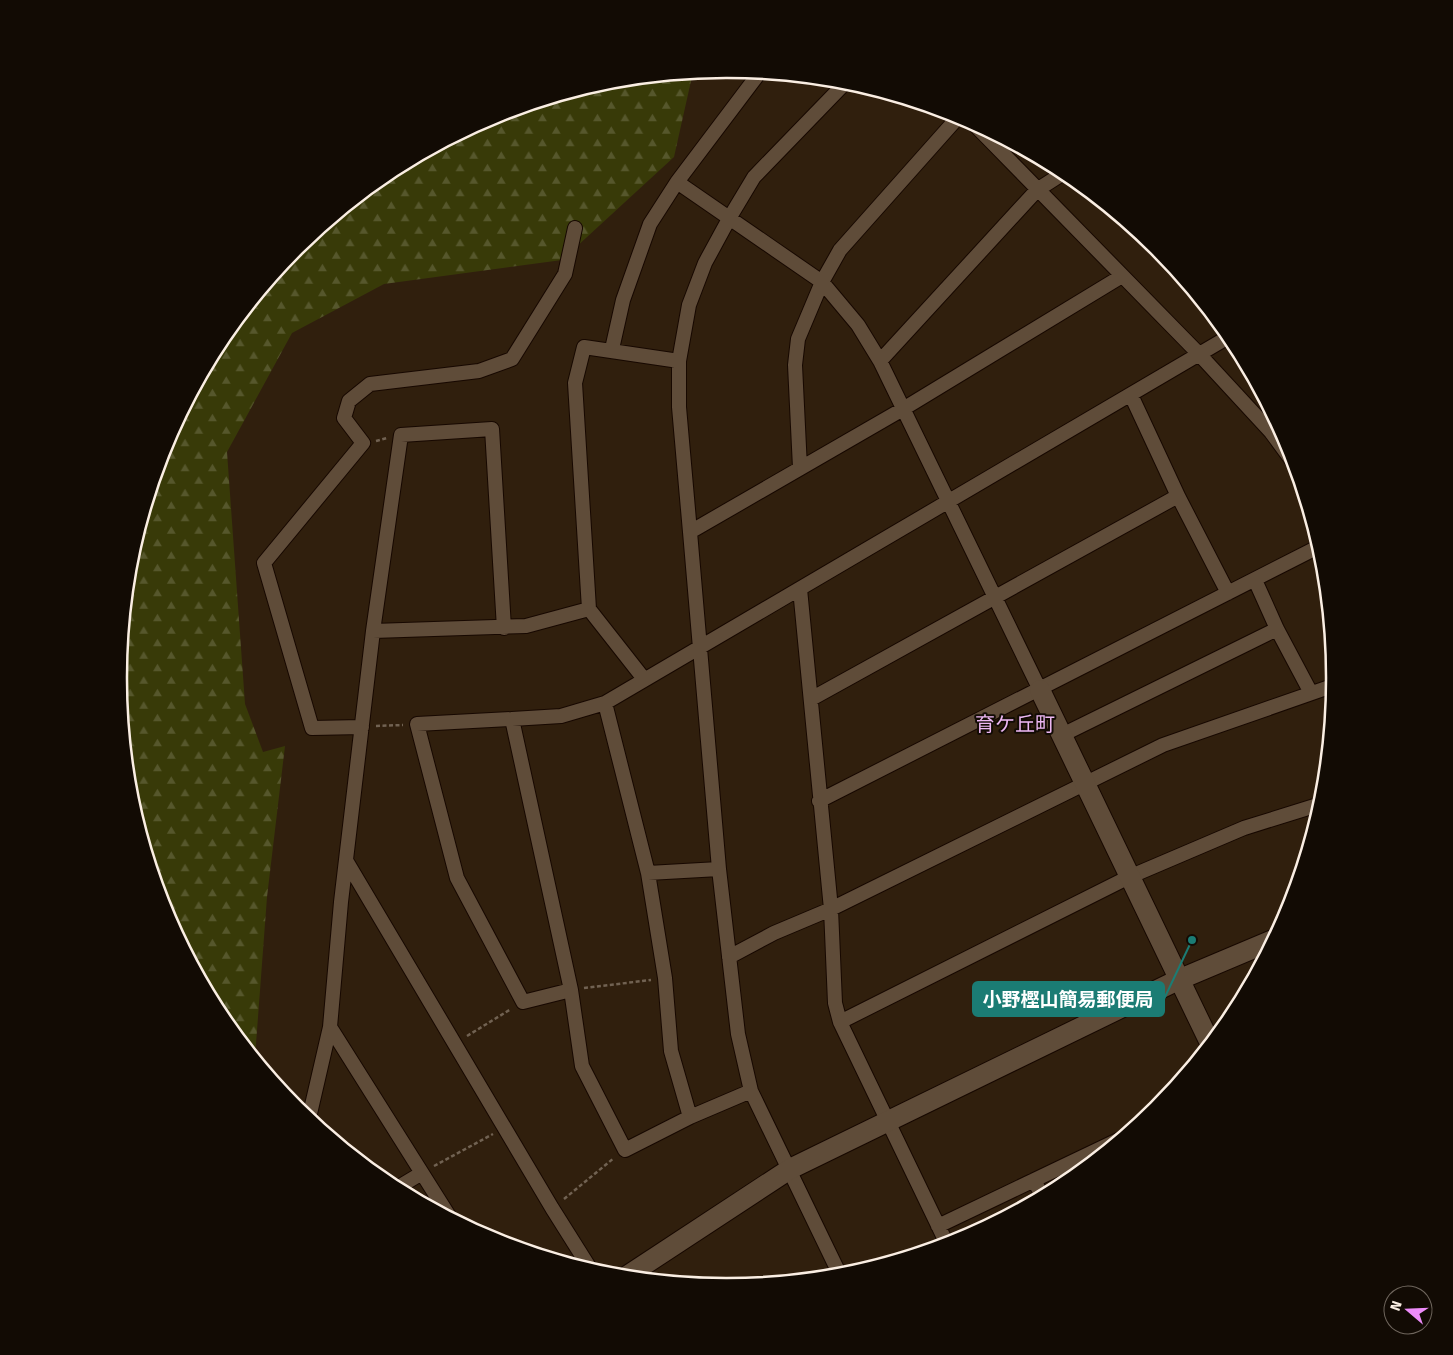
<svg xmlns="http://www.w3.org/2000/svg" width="1453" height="1355" viewBox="0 0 1453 1355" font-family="'Fira Sans','Noto Sans JP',sans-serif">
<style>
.forest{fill:url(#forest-firs)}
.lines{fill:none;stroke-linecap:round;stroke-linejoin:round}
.street-casing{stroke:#170800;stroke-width:16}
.secondary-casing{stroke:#170800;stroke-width:22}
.path{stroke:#716252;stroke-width:2.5;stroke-dasharray:4 2.5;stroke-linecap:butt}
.street{stroke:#5f4c39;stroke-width:14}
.secondary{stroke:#5f4c39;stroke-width:20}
.labels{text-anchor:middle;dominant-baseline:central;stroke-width:4;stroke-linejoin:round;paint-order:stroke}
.quarter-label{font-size:20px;fill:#ecb7f3;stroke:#120b04}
.rim{fill:none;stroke:#faeee3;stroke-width:2.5}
.leader{fill:none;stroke:#1b7c74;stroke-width:2}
.callout-dot{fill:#1b7c74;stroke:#120b04;stroke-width:2}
.callout{fill:#1b7c74;stroke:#1b7c74;stroke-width:2}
.callout-label{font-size:19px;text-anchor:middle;font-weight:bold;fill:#fff}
</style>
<defs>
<pattern id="forest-firs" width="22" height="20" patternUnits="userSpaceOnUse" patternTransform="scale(1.25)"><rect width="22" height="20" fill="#383a08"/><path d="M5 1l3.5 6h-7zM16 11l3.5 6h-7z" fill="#56572c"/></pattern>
</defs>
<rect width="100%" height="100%" fill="#301f0d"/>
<path class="forest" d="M693,72l-19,85 -112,103 -178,24 -92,49 -65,119 18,252 18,48 22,-6 -18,151 -12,160 -35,-42 -56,-105 -35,-114 -11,-119 12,-119 34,-114 57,-105 75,-92 93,-76 105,-56 114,-35z"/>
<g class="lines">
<defs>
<path id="street" d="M760,72l-83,110 145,100 36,43 22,36 160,329
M971,121l228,233 72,78 25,34
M612,349l11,-49 27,-76 27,-42
M880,361l157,-171 28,-18
M1131,395l47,101 50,97
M800,468l-5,-103 3,-26 24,-57 18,-32 120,-135
M690,532l213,-123 219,-133
M1255,580l22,49 34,64
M800,589l31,320 4,94 5,19 107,222
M589,609l55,70
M373,631l153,-5 63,-17 -14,-226 9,-36 95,14
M811,699l367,-203
M605,703l43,170 17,105 6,73 19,66 61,-26
M512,719l-95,5 40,154 66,124 48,-12
M362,727l-50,1 -48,-165 99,-120 -19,-25 5,-17 21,-17 109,-13 33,-12 53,-85 10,-46
M1062,735l215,-106
M819,801l501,-255
M347,862l205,346 39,62
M648,873l71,-4
M729,957l45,-24 57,-24 332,-164 172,-60
M840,1022l289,-145 115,-49 77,-24
M330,1027l119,189
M690,1117l-65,33 -43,-84 -11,-76 -59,-271 49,-3 44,-13 625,-367
M309,1118l21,-91 11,-125 32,-271 28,-196 91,-6 12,199
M1034,1180l8,16
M397,1188l25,-15
M938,1226l180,-86
M840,1275l-89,-184 -13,-57 -19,-165 -29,-337 -11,-125v-46l10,-56 16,-42 25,-46 24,-40 93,-96"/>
<path id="secondary" d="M1040,690l170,353
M627,1276l163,-107 388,-189 95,-40"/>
</defs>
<use href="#street" class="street-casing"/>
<use href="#secondary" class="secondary-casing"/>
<path class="path" d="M376,441l11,-3
M376,726l27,-1
M584,988l67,-8
M467,1036l44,-27
M434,1166l59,-32
M564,1199l50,-41"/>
<use href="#street" class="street"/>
<use href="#secondary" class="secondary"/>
</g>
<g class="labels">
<g class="quarter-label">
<text x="1015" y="724">育ケ丘町</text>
</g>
</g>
<path d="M0 0H1453V1355H0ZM726 78H727A599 599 0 0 1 1326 677V679A599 599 0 0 1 727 1278H726A599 599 0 0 1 127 679V677A599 599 0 0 1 726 78Z" fill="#120b04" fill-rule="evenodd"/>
<path class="rim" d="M726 78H727A599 599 0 0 1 1326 677V679A599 599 0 0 1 727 1278H726A599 599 0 0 1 127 679V677A599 599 0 0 1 726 78Z"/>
<path class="leader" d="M1192 940L1164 999"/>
<circle class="callout-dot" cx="1192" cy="940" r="5"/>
<rect class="callout" x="973" y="982" width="191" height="34" rx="5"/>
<g class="callout-label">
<text x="1068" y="1006">小野樫山簡易郵便局</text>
</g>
<g transform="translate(1408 1310) rotate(289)"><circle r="24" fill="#120b04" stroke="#6f665d"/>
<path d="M0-4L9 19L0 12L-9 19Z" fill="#ed8cf9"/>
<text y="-8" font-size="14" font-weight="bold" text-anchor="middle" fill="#faeee3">N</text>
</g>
</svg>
